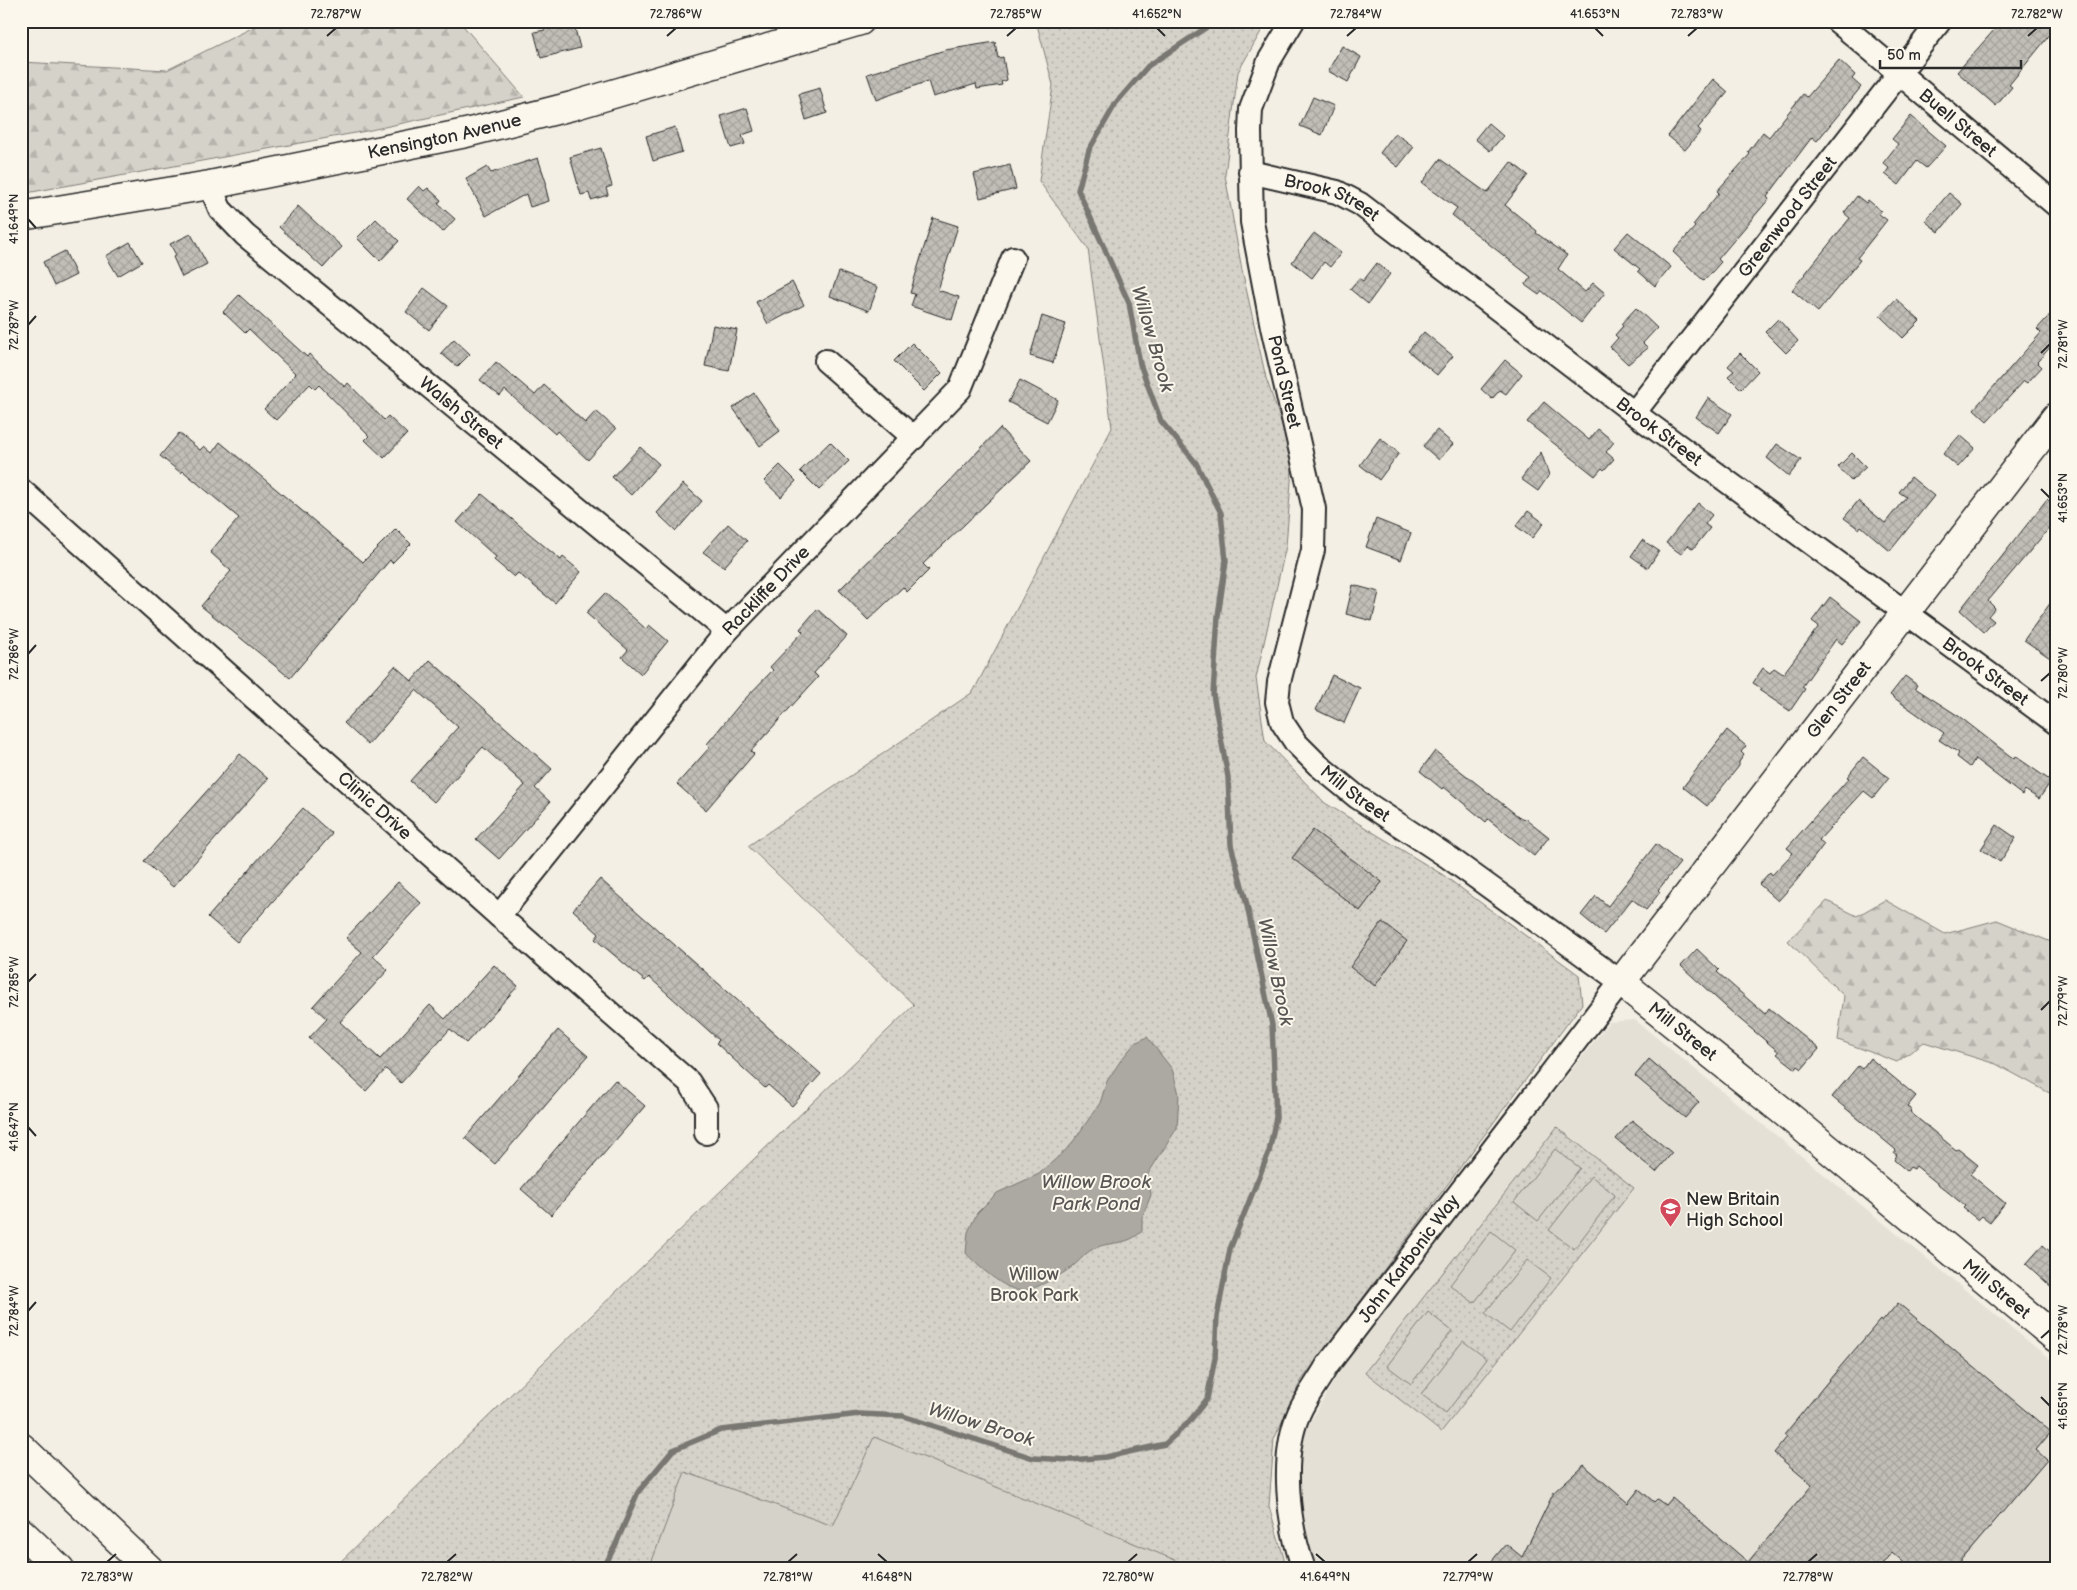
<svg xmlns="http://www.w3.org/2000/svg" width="2077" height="1590" viewBox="0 0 2077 1590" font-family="'Balsamiq Sans',sans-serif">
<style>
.built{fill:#e4e0d6}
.grass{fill:url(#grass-dots);stroke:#807e7a}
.forest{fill:url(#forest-firs);stroke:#807e7a}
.pitch{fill:#d5d2c9;stroke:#807e7a}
.water{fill:#aca9a2;stroke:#787772}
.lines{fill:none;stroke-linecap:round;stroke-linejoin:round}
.stream{stroke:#787772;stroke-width:5.5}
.building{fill:url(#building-cross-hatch);stroke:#2b2b2b}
.street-casing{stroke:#2b2b2b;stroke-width:26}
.secondary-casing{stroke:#2b2b2b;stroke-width:31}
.highway-casing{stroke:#2b2b2b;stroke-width:31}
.street{stroke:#fbf7ec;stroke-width:22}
.secondary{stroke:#fbf7ec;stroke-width:28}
.highway{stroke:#fbf7ec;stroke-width:28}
.ticks{fill:none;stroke:#2b2b2b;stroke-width:2}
.labels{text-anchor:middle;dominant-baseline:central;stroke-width:4;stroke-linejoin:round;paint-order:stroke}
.street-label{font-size:18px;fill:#2b2b2b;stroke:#fbf7ec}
.poi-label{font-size:18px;fill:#2b2b2b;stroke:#fbf7ec;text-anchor:start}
.park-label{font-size:18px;fill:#565552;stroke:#fbf7ec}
.water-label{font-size:19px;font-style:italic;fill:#585755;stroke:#fbf7ec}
.neatline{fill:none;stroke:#2b2b2b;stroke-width:2}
.ticks-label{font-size:12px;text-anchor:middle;fill:#2b2b2b}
</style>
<defs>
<pattern id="grass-dots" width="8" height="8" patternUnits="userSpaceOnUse" patternTransform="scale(1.25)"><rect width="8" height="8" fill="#d5d2c9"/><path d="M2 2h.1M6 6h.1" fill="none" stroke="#b7b4ad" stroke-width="1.8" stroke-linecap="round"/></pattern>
<pattern id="forest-firs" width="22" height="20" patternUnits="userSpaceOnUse" patternTransform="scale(1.25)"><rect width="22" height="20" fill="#d5d2c9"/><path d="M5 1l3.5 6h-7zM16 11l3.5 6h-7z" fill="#b7b4ad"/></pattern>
<pattern id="building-cross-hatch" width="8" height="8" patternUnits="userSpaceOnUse" patternTransform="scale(1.25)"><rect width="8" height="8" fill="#c0beb6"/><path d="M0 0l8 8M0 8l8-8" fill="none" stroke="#a5a39d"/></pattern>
</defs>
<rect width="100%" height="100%" fill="#f3efe4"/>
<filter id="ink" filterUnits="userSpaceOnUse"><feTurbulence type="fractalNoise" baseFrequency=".02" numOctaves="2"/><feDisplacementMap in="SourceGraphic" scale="10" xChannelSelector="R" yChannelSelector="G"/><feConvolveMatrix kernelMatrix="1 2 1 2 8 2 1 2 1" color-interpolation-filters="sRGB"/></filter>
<g filter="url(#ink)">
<path class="built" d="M1635,1020l421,344v205h-741l-17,-74 5,-61 41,-70 265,-342z"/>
<path class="grass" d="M1036,21h231l-29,51 -13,103 17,95 24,108 27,78 -7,90 -30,132 9,63 60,62 118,72 136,100 3,29 -281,377 -27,58 -5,67 18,63h-954l259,-254 322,-310 -166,-159 225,-154 139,-264 -24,-179 -49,-68 14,-96z
M1557,1127l77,61 -193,244 -76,-60z"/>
<path class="forest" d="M266,21h193l65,76 -158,34 -345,63v-132l146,8z
M1885,900l60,34 52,-14 59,24 -1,152 -59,-32 -72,-22 -27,20 -59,-22 6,-44 -56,-55 39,-40 30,15z"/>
<path class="pitch" d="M1555,1149l25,19 -42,53 -24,-19z
M1591,1176l24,19 -41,54 -25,-19z
M1491,1231l24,19 -41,53 -24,-18z
M1527,1260l24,18 -41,54 -25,-19z
M1428,1312l24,19 -41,53 -24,-18z
M1463,1341l24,18 -41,54 -25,-19z
M874,1437l323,132h-548l36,-97 148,54z"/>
<path class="water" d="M1147,1037l25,32 7,25 -2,34 -29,46 3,21 -9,23v13c-16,16 -31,9 -49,18 -9,5 -12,11 -20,17 -9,8 -39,24 -51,25 -16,0 -47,-27 -56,-38l2,-21 9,-19 20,-20 42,-19 31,-28 30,-43 7,-22 14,-21 14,-17z"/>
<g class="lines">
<path class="stream" d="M603,1569l13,-25 22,-52 35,-42 48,-20 139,-16 43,2 130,42 38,2 35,-3 59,-13 23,-21 19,-24 8,-41 2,-41 13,-68 39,-97 7,-35 -4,-92 -26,-124 -15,-56 -3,-68 -15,-83 5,-78 8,-55 -5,-48 -25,-50 -35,-42 -21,-57 -11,-61 -51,-113 11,-40 27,-47 32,-37 68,-45"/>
</g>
<path class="building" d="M543,21h30l7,27 -39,10 -7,-26 11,-2z
M2002,21h54v6l-47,58 3,2 -16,19 -39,-34z
M995,42l3,16 5,-1 4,23 -6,2 1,3 -25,4 -1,-5 -43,13 -5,-16 -52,19 -9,-26 78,-24z
M1342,46l19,11 -13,25 -20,-11z
M1839,60l16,15 -3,4 9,8 -44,54 -5,-4 -45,60 2,2 -51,60 3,3 -17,19 -31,-29 22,-25 -2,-2 26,-32 -2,-2 33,-37 -2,-2 15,-20 6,5 34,-43 4,3z
M1713,79l15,13 -30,36 3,3 -16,19 -17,-14z
M820,88l7,25 -21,7 -7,-26z
M1313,97l21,9 -12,29 -22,-9z
M747,108l7,23 -12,4 3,9 -14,4 -10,-32z
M1911,116l35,30 -20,22 -9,-7 -18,24 -14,-11 4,-6 -6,-5 15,-19 -6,-5z
M1488,123l15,13 -13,15 -15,-12z
M675,127l7,25 -29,9 -7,-25z
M1395,133l19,14 -16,20 -18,-14z
M601,148l11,38 -6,2 2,7 -17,5 -2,-7 -8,2 -11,-38z
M538,158l9,27h-2l4,16 -19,6 -4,-13 -40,22 -20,-37 21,-12 4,6z
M1440,159l47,34 24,-31 17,13 -23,30 32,26 -1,2 31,22 -9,14 27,23 8,-9 12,10 -24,30 -39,-32 -3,4 -14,-10 6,-8 -79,-62 5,-7 -35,-25z
M1010,165l6,24 -36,9 -6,-24z
M419,186l5,5 4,-3 13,12 -3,4 17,15 -12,13 -36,-33z
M1949,193l13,11 -23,28 -14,-11z
M1857,196l9,7 2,-3 13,11 -2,3 8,6 -30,38 3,2 -42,52 -26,-22 58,-72 -6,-5z
M298,206l44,41 -19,21 -44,-41z
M933,218l25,8 -20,64 21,7 -7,23 -41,-14 4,-12 -5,-1z
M376,219l23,22 -19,20 -23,-23z
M1628,232l43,35 -16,19 -17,-15 2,-2 -26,-21z
M1314,233l27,20 -11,14 -6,-5 -12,16 -20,-16z
M191,234l16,30 -25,13 -9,-20 3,-2 -6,-11z
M130,242l12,20 -24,14 -12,-20z
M65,251l11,24 -22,11 -11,-24z
M1377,263l13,11 -22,30 -18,-15 9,-11 4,3z
M839,272l39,15 -9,24 -39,-15z
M792,282l12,23 -36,19 -12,-22z
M424,288l24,18 -19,24 -23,-18z
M239,295l68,62 2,-3 36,33 3,-4 36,37 4,-4 19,18 -23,24 -19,-18 4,-4 -50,-51 -4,4 -5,-5 -34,36 -12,-11 32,-35 -47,-45 -4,4 -22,-21z
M1896,299l24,22 -17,17 -23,-22z
M1636,308l21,20 -14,15 5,5 -20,16 -18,-17 8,-9 -3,-3 8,-9 -2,-2z
M2056,308v38l-3,-2 -16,18 5,5 -15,16 -3,-2 -37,40 -13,-12 67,-76 -4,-4z
M1042,316l24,8 -13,39 -23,-7z
M1778,319l20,22 -12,12 -21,-21z
M713,325l24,5 -8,41 -24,-5z
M1424,332l29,24 -16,19 -29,-24z
M454,339l16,15 -13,13 -16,-14z
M912,343l30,30 -18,18 -30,-30z
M1740,353l18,18 -17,18 -13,-13 6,-5 -6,-5z
M1505,360l17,14 -16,20 -6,-4 -8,9 -11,-10z
M496,362l39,33 9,-10 41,38 11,-12 20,18 -28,31 -31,-29 -2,3 -50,-44 -5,6 -20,-16z
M1020,380l38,20 -11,22 -39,-20z
M754,393l26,38 -20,15 -27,-38z
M1708,398l24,16 -13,19 -23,-16z
M1544,402l45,38 9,-11 16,13 -8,10 8,7 -10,11 -2,-2 -7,8 -68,-54z
M1000,428l31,33 -108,103 6,6 -22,22 -4,-5 -35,33 -29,-30 108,-106z
M1437,430l16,14 -14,16 -16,-14z
M179,433l21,17 4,-4 8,7 8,-11 143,120 33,-33 15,15 -19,19 -2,-3 -100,118 -89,-72 30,-35 -21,-19 29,-34 -56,-47 -2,2 -21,-17z
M1960,435l15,13 -17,19 -15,-13z
M1380,438l19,15 -20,27 -19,-15z
M830,442l19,19 -30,29 -19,-19z
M1777,444l24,16 -12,16 -22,-18z
M640,447l19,17 -28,31 -19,-18z
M1541,452l8,23 -11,16 -17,-12z
M1852,453l14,14 -15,14 -13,-14z
M780,465l16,16 -15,16 -17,-16z
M1911,477l23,19 -44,55 -29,-25 -2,3 -15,-11 14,-17 27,22 21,-26 -7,-5z
M683,484l19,17 -26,30 -19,-18z
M482,494l79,66 2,-3 18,15 -26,31 -37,-30 -4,4 -20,-17 2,-3 -39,-35z
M2047,499l9,8v13l-68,81 7,7 -7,8 6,5 -10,11 -24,-22z
M1698,503l14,12 -7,9 5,4 -17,21 -5,-4 -7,9 -15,-11z
M1528,511l16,12 -12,15 -16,-12z
M1376,519l35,14 -10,27 -35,-13z
M728,524l19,17 -23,26 -21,-15z
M1642,540l17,11 -11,17 -17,-12z
M1353,585l26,7 -7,29 -26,-7z
M605,593l41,36 3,-4 19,16 -27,33 -19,-17 6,-7 -42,-37z
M2056,595v67l-32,-22z
M1830,597l31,24 -19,23 -6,-5 -34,48 3,2 -15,22 -31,-21 2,-2 -8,-5 10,-15 7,5 4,-5 9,6 36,-48 -7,-5z
M817,609l30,27 -33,37 4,4 -67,74 3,3 -48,56 -29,-26 33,-37 -3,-3 33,-40 33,-34 -3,-3 33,-35 -3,-3z
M430,660l122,109 -17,19 15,14 -51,57 -23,-20 49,-54 -42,-38 -49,55 -24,-21 48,-54 -42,-37 -48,55 -24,-22 51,-57 17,15z
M1332,675l28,13 -16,35 -28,-13z
M1905,676l12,9 -2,3 45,29 54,42 1,-3 36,25 -12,18 -14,-9 -3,5 -47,-36 -5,8 -13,-10 2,-4 -20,-13 5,-7 -54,-38z
M1727,730l19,16 -5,6 3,3 -5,7v4l-32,40 -24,-19z
M1435,751l88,69 2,-2 24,19 -15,19 -46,-37 -2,3 -42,-35 -2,2 -22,-18z
M240,754l28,25 -95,108 -29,-26z
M1863,757l26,21 -16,20 -9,-7 -45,49 5,4 -27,36 -19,21 -19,-17 11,-12 2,3 21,-22 -6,-5 62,-70 -2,-1z
M303,808l29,26 -95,108 -29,-25z
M1997,825l19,13 -16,24 -19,-13z
M1313,830l69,52 -22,29 -68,-53z
M1656,844l24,19 -22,27 2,2 -14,18 -14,-11 -28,35 -23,-19 15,-19 12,10z
M600,879l221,195 -29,32 -24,-21 -3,3 -22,-20 -27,-25 3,-3 -70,-63 -4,4 -50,-42 4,-5 -26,-24z
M398,882l23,21 -48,53 15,14 -48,52 40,37 50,-54 15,14 49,-54 24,21 -52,57 -16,-14 -49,54 -15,-14 -20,22 -57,-53 18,-19 -14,-13 49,-54 -16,-14z
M1382,922l25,19 -32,45 -25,-19z
M1697,949l22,21 -2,2 48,42 4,-6 50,41 -17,20 -4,-3 -2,3 -19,-15 2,-2 -43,-36 -55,-50z
M558,1030l30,26 -93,108 -30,-26z
M1870,1058l46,38 -9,11 5,3 -2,2 46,38 2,-1 20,16 -8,9 35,29 -15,19 -8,-6 -4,4 -15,-12 2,-2 -49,-40 -2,3 -4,-2 -3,4 -13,-11 3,-5 -3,-2 2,-3 -64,-53 26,-31 4,3z
M1649,1059l50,43 -14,16 -50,-42z
M615,1080l30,26 -94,109 -30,-26z
M1632,1120l40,33 -16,19 -40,-33z
M2043,1245l13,12v34l-30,-27z
M1898,1303l153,129 -15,18 11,10 -93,109h-43l-19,-17 -14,17h-393l21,-25 16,13 32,-65 30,-27 44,38 11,-14 15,13 3,-3 8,6 7,-8 76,65 64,-77 -38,-32 13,-16 -3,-2 45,-55 51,-60 2,2z"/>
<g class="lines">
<defs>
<g id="street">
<path id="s1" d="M1293,21l-24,40 -18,48 -1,22 2,91 20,105 42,182 -1,41 -34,132 -2,20 5,20 14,21 22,22 39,32 91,60 173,125 -294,384c-9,16 -21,31 -28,47 -19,43 -11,113 5,156"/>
<path id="s2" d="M1837,21l219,184"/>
<path id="s3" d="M1250,172l87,20 23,12 274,209 422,310"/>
<path id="s4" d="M210,185l10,24 25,26 482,396"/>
<path d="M826,361l88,77"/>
<path id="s5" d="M1634,413l306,-392"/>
<path id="s6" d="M21,490l478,426 190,166 17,26v25"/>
<path id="s7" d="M499,916l228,-285 233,-242 53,-131"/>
</g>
<g id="secondary">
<path id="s8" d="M21,216l189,-31 256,-52 106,-27 288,-85"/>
<path id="s9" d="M2056,417l-435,565 164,131 271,225"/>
</g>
<path id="highway" d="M21,1447l128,122
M21,1532l39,37"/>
</defs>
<use href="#street" class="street-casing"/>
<use href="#secondary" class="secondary-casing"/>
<use href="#highway" class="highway-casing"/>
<use href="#street" class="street"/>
<use href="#secondary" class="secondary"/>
<use href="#highway" class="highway"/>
</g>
</g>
<path class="ticks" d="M1157,28l8,8M1595,28l8,8M327,36l9,-8M667,36l9,-8M1007,36l9,-8M1347,36l9,-8M1688,36l9,-8M2028,36l9,-8M28,219l8,9M28,325l8,-9M2041,353l9,-9M2041,489l9,9M28,654l8,-9M2041,681l9,-8M28,982l8,-8M2041,1010l9,-9M28,1127l8,9M28,1311l8,-9M2041,1338l9,-8M2041,1397l9,9M878,1554l9,8M1316,1554l9,8M107,1562l9,-8M447,1562l9,-8M788,1562l9,-8M1128,1562l9,-8M1468,1562l9,-8M1808,1562l9,-8"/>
<defs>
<symbol id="school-pin" viewBox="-11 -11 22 30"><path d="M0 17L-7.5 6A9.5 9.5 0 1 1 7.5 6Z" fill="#d1495b" stroke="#fbf7ec"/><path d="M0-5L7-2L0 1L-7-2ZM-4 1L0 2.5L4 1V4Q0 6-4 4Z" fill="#fff"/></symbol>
</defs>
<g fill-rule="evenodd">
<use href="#school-pin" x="1658" y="1196" width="25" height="34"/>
</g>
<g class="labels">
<g class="street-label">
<text stroke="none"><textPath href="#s2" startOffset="158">Buell Street</textPath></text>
<text stroke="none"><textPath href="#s8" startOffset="431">Kensington Avenue</textPath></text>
<text stroke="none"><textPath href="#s3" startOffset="86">Brook Street</textPath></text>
<text stroke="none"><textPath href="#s5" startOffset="249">Greenwood Street</textPath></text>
<text stroke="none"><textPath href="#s1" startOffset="374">Pond Street</textPath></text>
<text stroke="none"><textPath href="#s4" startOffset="342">Walsh Street</textPath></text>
<text stroke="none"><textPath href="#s3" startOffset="491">Brook Street</textPath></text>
<text stroke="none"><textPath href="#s7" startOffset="421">Rackliffe Drive</textPath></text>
<text stroke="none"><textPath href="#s3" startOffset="896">Brook Street</textPath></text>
<text transform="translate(1839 700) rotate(-52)">Glen Street</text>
<text stroke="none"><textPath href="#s1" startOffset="826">Mill Street</textPath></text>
<text stroke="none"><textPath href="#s6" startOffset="474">Clinic Drive</textPath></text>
<text stroke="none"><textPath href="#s9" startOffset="792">Mill Street</textPath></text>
<text transform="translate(1409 1259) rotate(-53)">John Karbonic Way</text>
<text stroke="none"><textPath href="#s9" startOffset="1198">Mill Street</textPath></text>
</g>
<g class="poi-label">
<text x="1686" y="1199">New Britain<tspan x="1686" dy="21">High School</tspan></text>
</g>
<g class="park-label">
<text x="1034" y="1274">Willow<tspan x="1034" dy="21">Brook Park</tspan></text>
</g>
<g class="water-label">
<text transform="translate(1152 339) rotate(74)">Willow Brook</text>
<text transform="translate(1275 972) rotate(78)">Willow Brook</text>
<text x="1096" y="1182">Willow Brook<tspan x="1096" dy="22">Park Pond</tspan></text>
<text transform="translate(981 1425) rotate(17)">Willow Brook</text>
</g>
</g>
<rect width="2077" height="1590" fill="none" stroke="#fbf7ec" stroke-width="55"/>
<path d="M1880 60v8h141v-8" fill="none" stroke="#2b2b2b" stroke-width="2.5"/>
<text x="1887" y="60" font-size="15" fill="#2b2b2b" stroke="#fbf7ec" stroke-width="4" paint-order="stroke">50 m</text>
<rect x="28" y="28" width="2022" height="1534" class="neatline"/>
<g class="ticks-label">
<text x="336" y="18">72.787°W</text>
<text x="676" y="18">72.786°W</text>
<text x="1016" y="18">72.785°W</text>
<text x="1157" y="18">41.652°N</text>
<text x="1356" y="18">72.784°W</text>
<text x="1595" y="18">41.653°N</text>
<text x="1697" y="18">72.783°W</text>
<text x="2037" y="18">72.782°W</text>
<text transform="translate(14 219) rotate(-90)" y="4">41.649°N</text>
<text transform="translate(14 325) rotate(-90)" y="4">72.787°W</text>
<text transform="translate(2063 344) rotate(-90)" y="4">72.781°W</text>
<text transform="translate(2063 498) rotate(-90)" y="4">41.653°N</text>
<text transform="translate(14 654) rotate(-90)" y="4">72.786°W</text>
<text transform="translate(2063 673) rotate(-90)" y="4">72.780°W</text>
<text transform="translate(14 982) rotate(-90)" y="4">72.785°W</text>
<text transform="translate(2063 1001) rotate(-90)" y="4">72.779°W</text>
<text transform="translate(14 1127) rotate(-90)" y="4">41.647°N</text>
<text transform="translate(14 1311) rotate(-90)" y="4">72.784°W</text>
<text transform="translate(2063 1330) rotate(-90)" y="4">72.778°W</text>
<text transform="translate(2063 1406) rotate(-90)" y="4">41.651°N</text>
<text x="107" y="1581">72.783°W</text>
<text x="447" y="1581">72.782°W</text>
<text x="788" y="1581">72.781°W</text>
<text x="887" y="1581">41.648°N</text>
<text x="1128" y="1581">72.780°W</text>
<text x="1325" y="1581">41.649°N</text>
<text x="1468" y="1581">72.779°W</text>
<text x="1808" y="1581">72.778°W</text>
</g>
</svg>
